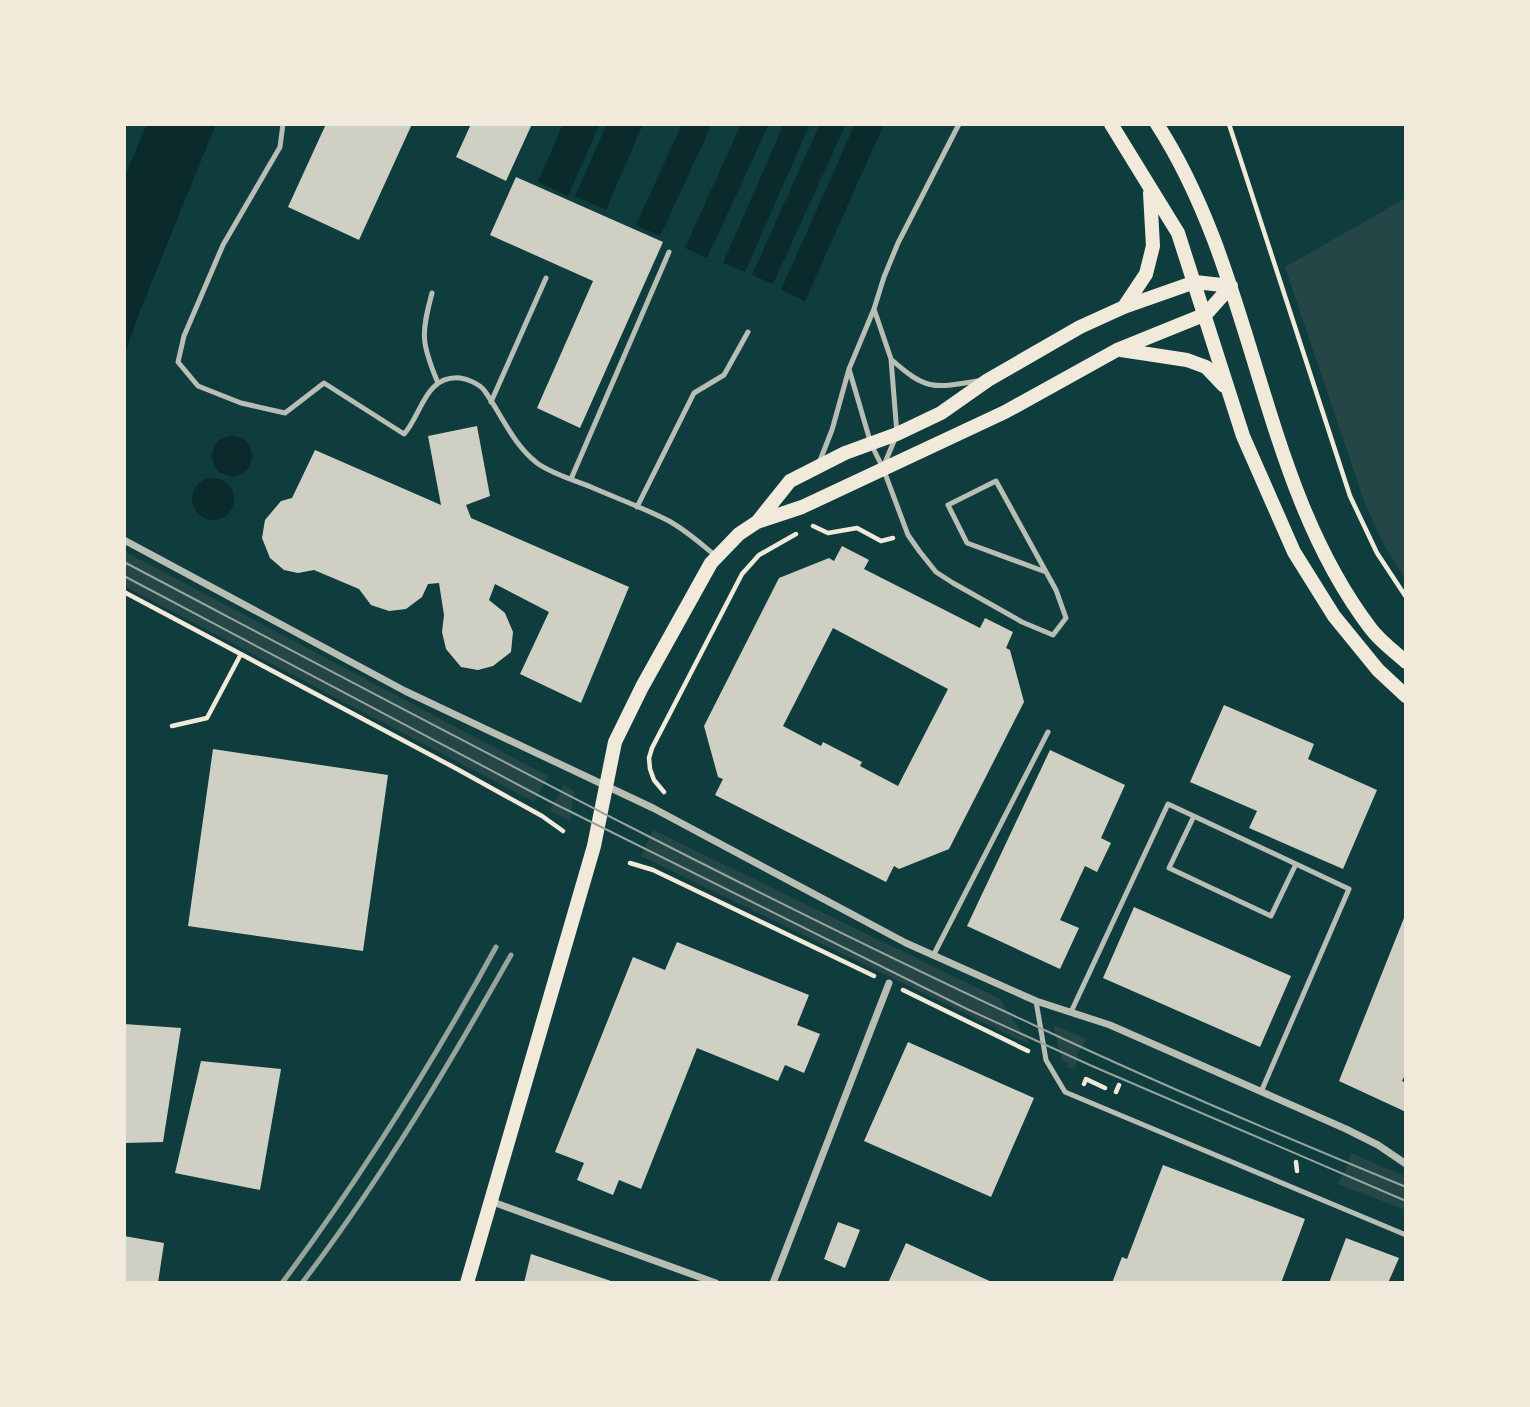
<svg xmlns="http://www.w3.org/2000/svg" width="1530" height="1407" viewBox="0 0 1530 1407" font-family="Figtree,sans-serif">
<style>
.green{fill:#244646}
.water{fill:#0a2a2b}
.building{fill:#cfcfc3;fill-rule:evenodd}
.lines{fill:none;stroke-linecap:round;stroke-linejoin:round}
.path{stroke:#f1e9da;stroke-width:4.5}
.service{stroke:#b8beb3;stroke-width:5}
.minor{stroke:#b8beb3;stroke-width:7}
.secondary{stroke:#f1e9da;stroke-width:14}
.tram{stroke:#97a49c;stroke-width:2}
.rail{stroke:#97a49c;stroke-width:5}
</style>
<rect width="100%" height="100%" fill="#0f3d3e"/>
<path class="green" d="M1406,198v383l-23,-38 -19,-42 -79,-234z
M124,551l424,225 -14,26 -410,-216z
M564,785l10,6 -4,30 -20,-10z
M653,830l347,169 30,46 -389,-189z
M1053,1025l34,14 -9,14 -3,16 -8,-2 1,-4 -6,-3z
M1351,1153l55,24v33l-69,-26 9,-14z"/>
<path class="water" d="M147,124h69l-76,187 -16,45v-178z
M563,124h37l-32,72 -30,-14z
M607,124h36l-37,86 -31,-14z
M682,124h30l-52,112 -24,-11z
M741,124h28l-62,134 -22,-10z
M784,124h26l-65,148 -22,-9z
M820,124h26l-73,160 -21,-9z
M855,124h29l-79,177 -24,-11z
M212 456a20 20 0 1 1 40 0a20 20 0 1 1-40 0Z
M192 499a21 21 0 1 1 42 0a21 21 0 1 1-42 0Z"/>
<path class="building" d="M326,124h86l-53,116 -71,-33z
M471,124h61l-26,57 -50,-24z
M516,177l147,65 -83,186 -43,-20 56,-127 -103,-46z
M477,426l13,70 -24,9 5,13 158,69 -48,116 -61,-29 29,-62 -54,-28 -6,16 16,13 8,19 -2,20 -18,14 -15,4 -17,-3 -15,-18 -4,-17 2,-17 -5,-32 -11,1 -6,13 -16,12 -17,2 -18,-6 -12,-16 -45,-19 -16,3 -14,-3 -14,-12 -8,-20 3,-18 16,-19 11,-3 23,-48 126,55 -13,-69z
M842,546l27,14 -5,9 116,59 5,-10 28,14 -7,16 4,2 14,52 -75,147 -50,20 -5,-3 -8,16 -171,-87 8,-16 -5,-2 -14,-51 75,-148 50,-20 5,3zM833,628l115,61 -50,97 -38,-20 2,-4 -39,-20 -2,4 -38,-20z
M1224,705l90,39 -6,15 69,31 -34,79 -94,-41 8,-17 -67,-29z
M213,749l175,26 -25,176 -175,-25z
M1050,750l75,35 -24,53 10,5 -14,29 -12,-6 -25,54 19,8 -19,41 -93,-43z
M1134,907l157,69 -31,71 -157,-69z
M1406,913v160l-4,8 4,2v29l-67,-31z
M677,942l132,53 -12,30 23,9 -16,39 -19,-8 -7,16 -81,-33 -56,141 -22,-9 -6,15 -36,-15 7,-17 -29,-11 78,-195 32,13z
M124,1024l57,4 -18,114 -39,1z
M908,1042l126,56 -43,99 -127,-56z
M201,1061l80,8 -21,121 -85,-17z
M1163,1165l142,54 -24,64h-169l10,-26 5,2z
M838,1222l22,8 -15,38 -21,-9z
M124,1236l40,7 -6,40h-34z
M1346,1238l53,20 -11,25h-59z
M906,1243l88,40h-106z
M531,1254l83,28v1h-90z"/>
<g class="lines">
<path class="path" d="M1229,124l121,372 27,57 29,44
M813,526l15,7 29,-5 24,13 12,-3
M124,592l333,177 85,47 21,15
M172,726l35,-8 34,-64
M664,792l-10,-12 -4,-11 -1,-11 3,-10 90,-174 17,-19 37,-21
M630,863l23,7 221,106
M903,990l125,61
M1084,1084l2,-5 19,9
M1116,1092l3,-7
M1296,1162l1,9"/>
<path class="service" d="M283,124l-3,23 -57,98 -39,91 -6,26 20,24 43,17 44,10 39,-30 80,51c18,-20 21,-59 56,-56 8,1 19,6 24,12 18,25 28,53 53,73 15,11 37,17 54,24 25,11 53,21 78,34 18,10 32,23 47,35
M432,293c-11,41 -11,50 6,90
M874,309l17,50 6,75 -13,31
M892,360c34,31 43,28 86,21
M849,369l22,75 12,24 25,67 12,17 16,20 17,11 69,39 31,13 13,-17 -10,-28 -60,-109 -48,24 19,38 79,29
M491,402l55,-124
M819,463l13,-33 17,-61 25,-60 10,-32 14,-34 61,-119
M571,479l98,-227
M637,507l57,-114 30,-18 24,-43
M933,956l115,-224
M1036,1001l10,59 19,32 341,143
M1071,1012l97,-208 128,60 -25,52 -102,-48 25,-52
M1261,1092l88,-203 -53,-25"/>
<path class="minor" d="M124,540l281,151 248,117 253,135 130,58 74,24 236,104 32,16 28,19
M490,1201l226,82
M773,1283l116,-300"/>
<path class="secondary" d="M1111,124l67,109 65,203 51,116 40,64 44,54 28,26
M1157,124c100,155 102,358 214,505 10,13 24,23 35,33
M1124,307l22,-33 7,-28 -3,-53
M1121,350l66,10 19,7 18,19
M758,521l32,-40 55,-28 52,-19 44,-21 47,-33 92,-53 44,-20 71,-25 36,4
M467,1283l127,-437 21,-104 27,-55 69,-124 28,-29 18,-12 45,-15 203,-95 112,-62 89,-36 25,-28"/>
<path class="tram" d="M124,562c302,159 604,321 914,465 121,57 244,109 368,160
M124,576l425,225 418,208 125,57 314,135"/>
<path class="rail" d="M282,1283c80,-107 150,-219 214,-336
M302,1283c79,-103 145,-215 209,-328"/>
</g>
<rect width="1530" height="1407" fill="none" stroke="#f1e9da" stroke-width="252"/>
</svg>
